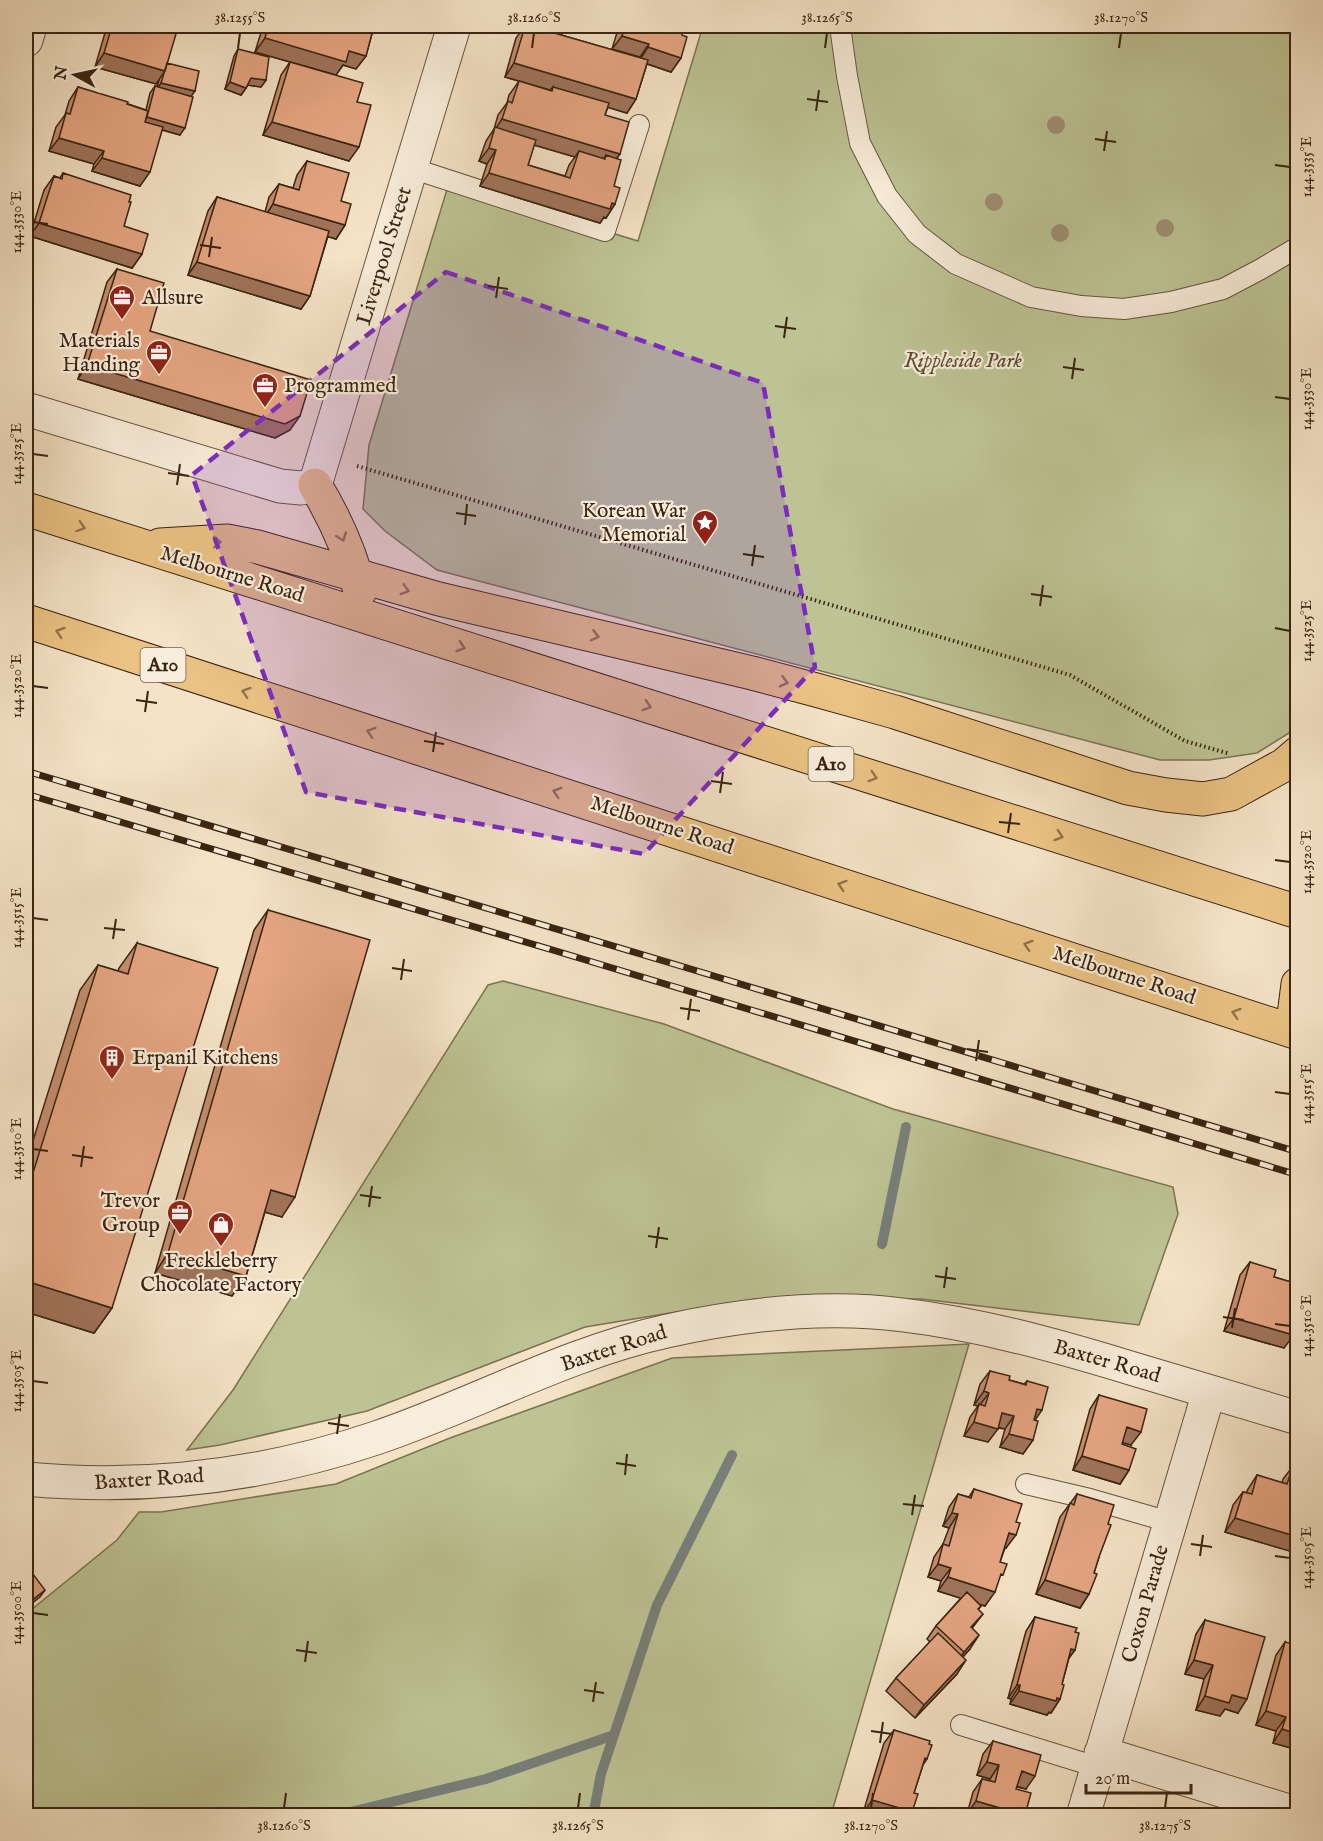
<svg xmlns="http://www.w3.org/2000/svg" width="1323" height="1841" viewBox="0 0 1323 1841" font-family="'IM FELL English',serif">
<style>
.green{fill:#bdc394;stroke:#7b7452;stroke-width:1.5}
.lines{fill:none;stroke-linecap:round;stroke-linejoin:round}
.stream{stroke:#787f7a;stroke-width:10}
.service-casing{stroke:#68543e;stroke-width:22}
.minor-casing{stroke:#68543e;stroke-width:35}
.trunk-casing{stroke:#392411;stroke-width:35}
.path{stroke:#392411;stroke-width:4;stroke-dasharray:1.5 3;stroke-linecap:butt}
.service{stroke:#f8edda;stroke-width:20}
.minor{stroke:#f8edda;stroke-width:33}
.trunk{stroke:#eac283;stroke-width:33}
.rail-casing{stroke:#392411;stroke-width:7}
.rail{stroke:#f8edda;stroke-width:4.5;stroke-dasharray:14;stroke-linecap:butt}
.tree{fill:#9f9075}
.wall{fill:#c58e70;stroke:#392411;stroke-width:1.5;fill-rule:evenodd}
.shaded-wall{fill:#a0745b;stroke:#392411;stroke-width:1.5}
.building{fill:#e5a582;stroke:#392411;stroke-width:1.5}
.oneway{stroke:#92734a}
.marked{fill:#7b2cbf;fill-opacity:0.2;stroke:#7b2cbf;stroke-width:4.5;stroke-dasharray:12 8;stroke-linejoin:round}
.ticks{fill:none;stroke:#392411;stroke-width:2}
.labels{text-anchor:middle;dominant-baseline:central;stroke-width:4.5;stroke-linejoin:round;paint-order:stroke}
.shield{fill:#f8edda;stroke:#72604d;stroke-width:1.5}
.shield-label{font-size:20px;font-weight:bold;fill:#392411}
.street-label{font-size:21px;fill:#392411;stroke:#f8edda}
.poi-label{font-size:21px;fill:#392411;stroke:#f8edda;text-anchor:start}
.park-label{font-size:21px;font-style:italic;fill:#5a4c32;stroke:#f8edda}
.neatline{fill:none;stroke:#392411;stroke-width:2}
.ticks-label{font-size:15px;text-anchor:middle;fill:#392411}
</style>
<rect width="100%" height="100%" fill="#f4e3c6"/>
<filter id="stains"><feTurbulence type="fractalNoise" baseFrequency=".00333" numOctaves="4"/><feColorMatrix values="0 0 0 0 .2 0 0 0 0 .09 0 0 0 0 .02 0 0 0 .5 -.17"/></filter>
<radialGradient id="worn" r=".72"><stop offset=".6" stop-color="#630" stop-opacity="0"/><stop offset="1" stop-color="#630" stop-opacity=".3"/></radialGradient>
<path class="green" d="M703,26h594v702l-40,25 -48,7h-49l-723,-190 -52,-39 -22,-22 6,-64 80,-262 189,58z
M503,981l161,43 229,85 280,78 5,27 -39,111 -218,-26h-166l-170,28 -218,84 -147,34 -33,5 46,-60 255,-405z
M969,1344l-138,471h-805v-201l91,-74 22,-28h22l175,-28 114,-46 222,-80z"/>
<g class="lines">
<path class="stream" d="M882,1244l24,-117
M334,1816l152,-37 128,-44
M593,1816l8,-42 56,-169 75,-150"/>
<defs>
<path id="service" d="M840,26l7,50 13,67 27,53 30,38 39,30 75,33 50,9 43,3 47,-7 52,-13 38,-20 37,-22
M411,168l194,63 34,-106
M1026,1484l64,15 80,23
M961,1725l136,42"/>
<path id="minor" d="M26,40l4,-14
M26,409l254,77 21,2 14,-3 139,-459
M26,1479c118,11 237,-3 350,-41 98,-33 190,-85 291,-107 76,-17 158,-26 236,-16 76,9 151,30 224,52 57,17 114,34 171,51
M1101,1753l197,61
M1083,1816l126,-424"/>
<path id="trunk" d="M315,485c20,33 36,68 45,106
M26,509l1272,403
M160,545l67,-4 31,6 181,52 313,74 64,17 79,22 233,76 38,7 37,4 28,-5 53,-29 14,-12
M26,621l1272,412
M1292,1031l6,-47"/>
</defs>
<use href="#service" class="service-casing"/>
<use href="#minor" class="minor-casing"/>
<use href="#trunk" class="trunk-casing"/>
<path class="path" d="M357,466l713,209 115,66 45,13"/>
<use href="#service" class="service"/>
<use href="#minor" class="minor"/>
<use href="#trunk" class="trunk"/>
<defs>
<path id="rail" d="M26,771l658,196 614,185
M26,794l530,157 742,224"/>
</defs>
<use href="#rail" class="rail-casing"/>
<use href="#rail" class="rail"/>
</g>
<g class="tree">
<circle cx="1056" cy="125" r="9"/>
<circle cx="994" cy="202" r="9"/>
<circle cx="1165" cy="228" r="9"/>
<circle cx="1060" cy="233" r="9"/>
</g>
<path class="wall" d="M107,26h65l-5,37 24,33 -11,39 -18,-5 -22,56 -48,-15 2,-7 -45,-13 7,-24 9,-12 4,-14 9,-14 68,23 4,-17 5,-7 2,1 2,-7 -3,4 -61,-17z
M263,26h111l-8,30 -10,13 -13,-4 -7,10 21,27 -8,59 -86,-26 18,-60 9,-13 -35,-10z
M521,26h46l-6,9 79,23 -28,-9 7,-23h66l-3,9 -1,23 -10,14 -24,-8 -11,35 -9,14 -19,-6 -3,8 15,39 -3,4 -3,28 1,18 -9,14 -2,-1 -4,6 -120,-37 7,-22 -8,-3 7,-20 8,-12 4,-14 9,-12 2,-8 10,-14 31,9 -45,-13 11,-39 8,-11zM534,145l41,12 -6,8 -4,11 -37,-11z
M238,49l28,31 -5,7 -13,-2 -7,10 -16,-6 9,-33z
M307,161l34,40 4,24 -9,14 -8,-3 -18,60 -9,13 -113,-34 20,-64 9,-14 48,15 4,-15 10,-13 14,4 4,-13z
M63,173l66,29 -5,24 18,28 -10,14 -102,-32 14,-46 10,-14 6,2z
M117,269l33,62 140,99 -15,8 -197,-59 29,-97z
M268,910l14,307 -17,-5 -19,64 -14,20 -77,-23 99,-343z
M137,943l-25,365 -18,25 -68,-21v-149l54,-173 18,-25 20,6 1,-3z
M1250,1262l24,15 24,7v51l-4,-2 -10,15 -60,-17 16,-56z
M990,1371l19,9 15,4 3,-3 8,39 -2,20 -10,14 -23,-7 5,-18 -7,-1 -10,14 -24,-6 6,-19 8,-11 -4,-1 6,-21z
M1099,1395l32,50 -9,-3v2l7,26 -9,14 -47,-14 17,-61z
M1293,1466l5,1v79l-5,6 -68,-20 8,-27 10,-13 3,1 2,-4 9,-14 25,8 1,-4z
M974,1489l32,59h-1l-5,14 -2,19 -13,25 -6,-2 2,2 -3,4 -6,19 -2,20 -7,8 -6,17 -42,44 -29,-27 10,-13 34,-36 -3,-3 9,-13 25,-28 -23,-7 3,-10 -13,-4 6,-20 9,-13 6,-16 -6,-2 6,-19 9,-13 11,3z
M1077,1494l22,63 -5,16 -5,21 -9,14 -44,-14 24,-77z
M1035,1617l40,15v18l-6,8 -7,26 -2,15 -9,14 -2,-1 -2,3 -37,-11 1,-5 -3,-1 18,-67z
M1205,1620l33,93 -13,-4 -5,7 -24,-6 8,-31 -19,-5 11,-40z
M1285,1642l13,108 -25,-7 3,-12 -20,-6 20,-70z
M894,1730l35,14 -2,15 -4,6 -9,28 -51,20 21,-70z
M993,1741l33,48 -9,-2 -50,27 6,-22 9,-13 7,2 1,-2 -13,-4 6,-21z"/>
<path class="shaded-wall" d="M525,26h42l-8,11z
M622,36l27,8 -9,13 -28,-8z
M265,38l84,13 17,5 -10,13 -13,-4 -7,10 -81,-23z
M648,47l33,11 -10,14 -32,-11z
M104,53l61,18 -9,13 -61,-17z
M514,63l122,36 -9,14 -75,-22 1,-4 -3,3 -45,-13z
M251,78l15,2 -5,7 -15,-2z
M230,82l16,6 -5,7 -16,-6z
M161,83l34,8 -5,7 -34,-8z
M147,117l38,11 -5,7 -38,-11z
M502,119l118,35 -10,13 -5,-8 1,-4 -6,9 -21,-13 -4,6 -82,-24z
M272,122l87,25 -10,14 -86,-26z
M59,138l45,13 -10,13 -45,-13z
M489,148l7,2 -9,14 -8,-3z
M102,158l48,14 -10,14 -48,-15z
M489,173l126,31 -9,14 -2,-1 -4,6 -120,-37z
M273,204l72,21 -9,14 -72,-21z
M39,223l103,31 -10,14 -102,-32z
M197,262l113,34 -9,13 -113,-34z
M87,365l213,51 -10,14 -15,8 -197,-59z
M271,1190l24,7 -13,20 -25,-7z
M168,1253l78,23 -14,20 -77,-23z
M26,1281l86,27 -18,25 -68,-21z
M1234,1318l60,17 -10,13 -60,-17z
M1298,1326v9l-5,-2z
M984,1391l5,2 -10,13v-2l-1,2 -4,-1z
M1037,1409l5,1 -9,13z
M1002,1413l12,3 -9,13 -12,-3z
M974,1422l24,7 -10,13 -24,-6z
M1127,1427l14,5 -10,13 -14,-4z
M1009,1434l24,6 -10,14 -23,-7z
M1082,1456l47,14 -9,14 -47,-14z
M952,1513l6,1 -9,14 -6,-2z
M1235,1518l63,19v9l-5,6 -68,-20z
M1009,1533l7,2 -10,13 -6,-2z
M938,1564l13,4 -10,13 -13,-4z
M948,1577l47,15 -10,14 -47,-15z
M1045,1580l44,14 -9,14 -44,-14z
M45,1590l-5,7 -14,11v-3z
M983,1614l-10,13 -12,14 10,-14z
M979,1635l-9,14 -15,16 9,-13z
M1071,1649l4,1 -10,13z
M966,1660l-9,14 -42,44 9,-13z
M1194,1660l19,5 -9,14 -19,-5z
M1017,1685h3l-9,14 -3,-1z
M1019,1691l41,8 -9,14 -2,-1 -2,3 -37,-11z
M1232,1695l15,4 -9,14 -13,-4 -5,7 -24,-6 9,-14z
M1266,1711l20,6 -10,14 -20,-6z
M1282,1729l16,5v16l-25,-7z
M987,1762l12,3 -9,14 -13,-4z
M1022,1771l13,5 -9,13 -14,-4z
M872,1800l39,8 2,1 -4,6h-39l-7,-2z
M976,1801l49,14h-54l-4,-1z"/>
<path class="building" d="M112,26h60l6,1 -13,44 -61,-18z
M268,26h106l-8,30 -17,-5 -3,11 -81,-24z
M525,26h5l118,34 -12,39 -122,-36z
M625,26h60l-3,9 5,2 -6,21 -33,-11 1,-3 -27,-8z
M238,49l31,8 -3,23 -15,-2 -5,10 -16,-6z
M290,62l73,21 -6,19 14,3 -12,42 -87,-25z
M167,63l32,8 -4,20 -34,-8z
M519,81l33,10 1,-4 56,16 -4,12 24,7 -9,32 -118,-35 6,-18 4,2z
M155,86l38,11 -8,31 -38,-11z
M78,87l50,15 -1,2 21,7 -3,11 18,5 -13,45 -48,-14 2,-7 -45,-13 7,-25 4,1z
M495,127l41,13 -8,25 42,13 9,-27 26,8 1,-4 15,5 -7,26 6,2 -5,16 -3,-1 -2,6 -121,-36 7,-23 -7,-2z
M307,161l42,12 -8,28 10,3 -6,21 -72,-21 6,-20 20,6z
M63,173l68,22 -2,7h2l-7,24 24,8 -6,20 -103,-31 15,-47 8,3z
M217,197l112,34 -19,65 -113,-34z
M117,269l47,14 -14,48 161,49 -11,36 -15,8 -198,-59z
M268,910l102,30 -75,257 -24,-7 -25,86 -78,-23z
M137,943l81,25 -106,340 -86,-27v-86l72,-230 30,9z
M1250,1262l26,8 -2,7 24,7v38l-4,13 -60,-17z
M990,1371l20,5 -1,4 17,5 1,-4 21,6 -6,23 -5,-1 -3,11 4,1 -5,19 -24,-6 5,-18 -12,-3 -4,16 -24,-7 5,-18 6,2 4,-13 -5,-2z
M1099,1395l48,14 -6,23 -14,-5 -5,17 14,5 -7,21 -47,-14z
M1293,1466l5,1v70l-63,-19 8,-26 9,2 5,-19 30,9z
M974,1489l48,15 -6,18 4,1 -4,12 -7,-2 -9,29 7,2 -4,11 -2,-1 -6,18 -47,-15 3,-9 -13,-4 5,-20 6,2 9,-32 -6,-1 6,-19 13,4z
M1077,1494l37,11 -6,19 3,1 -12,32 -5,16 3,1 -8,20 -44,-14 25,-77 4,2z
M26,1565l19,25 -19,15z
M967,1592l14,14 -3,3 5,5 -12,13 8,8 -15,17 -28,-26z
M1035,1617l42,11 -2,4 4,1 -4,17 -4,-1 -9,35 2,1 -4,14 -3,-1 -1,3 -37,-10 1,-6h-3z
M1205,1620l60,17 -18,62 -15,-4 -3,8 -24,-7 8,-31 -19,-5z
M938,1633l28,27 -42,45 -28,-27z
M1285,1642l13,3v89l-16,-5 4,-12 -20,-6z
M894,1730l36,11 -1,3 3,1 -5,14 -2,-1 -11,35 4,1 -5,15 -2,-1 -1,3 -38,-11z
M993,1741l48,14 -6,21 -13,-5 -6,18 15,4 -6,22 -49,-14 6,-22 13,3 2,-8 2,-9 -12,-3z"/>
<defs><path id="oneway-chevron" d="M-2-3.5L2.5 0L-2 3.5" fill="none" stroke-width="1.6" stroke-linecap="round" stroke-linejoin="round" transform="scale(1.5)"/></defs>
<g class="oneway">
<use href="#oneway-chevron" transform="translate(81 527) rotate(18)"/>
<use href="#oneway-chevron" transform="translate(342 537) rotate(70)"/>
<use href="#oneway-chevron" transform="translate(217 542) rotate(-2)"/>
<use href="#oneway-chevron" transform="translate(405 590) rotate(16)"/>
<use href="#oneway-chevron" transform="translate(60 632) rotate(-162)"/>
<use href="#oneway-chevron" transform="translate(595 636) rotate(14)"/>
<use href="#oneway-chevron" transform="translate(461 647) rotate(18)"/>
<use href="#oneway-chevron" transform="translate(784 682) rotate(15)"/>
<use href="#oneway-chevron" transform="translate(246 692) rotate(-162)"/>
<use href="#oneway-chevron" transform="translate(647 706) rotate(18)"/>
<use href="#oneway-chevron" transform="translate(371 732) rotate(-162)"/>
<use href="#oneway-chevron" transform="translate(873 777) rotate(18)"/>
<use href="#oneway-chevron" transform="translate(557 792) rotate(-162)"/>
<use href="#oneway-chevron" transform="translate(1059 836) rotate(18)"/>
<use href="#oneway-chevron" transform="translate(842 885) rotate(-162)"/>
<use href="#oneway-chevron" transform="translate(1028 945) rotate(-162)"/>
<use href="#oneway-chevron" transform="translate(1236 1013) rotate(-162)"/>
</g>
<path class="marked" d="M446,272l317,111 52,284 -171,187 -338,-62 -114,-317z"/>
<path class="ticks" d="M238,48l2,-15M532,48l2,-15M825,48l2,-15M1119,48l2,-15M807,99l21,3M816,111l3,-21M1095,139l21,3M1104,151l3,-20M1275,165l15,2M33,222l15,2M200,245l21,3M209,257l3,-20M488,286l20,3M496,298l3,-21M775,326l21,3M784,338l3,-21M1063,367l21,3M1072,379l3,-21M1275,397l15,2M33,454l15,2M168,473l21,3M177,485l3,-21M456,513l20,3M465,525l2,-21M743,554l21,3M752,566l3,-21M1031,594l21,3M1040,606l3,-21M1275,628l15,3M33,686l15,2M136,700l21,3M145,712l3,-21M424,741l20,3M433,752l3,-20M711,781l21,3M720,793l3,-21M999,822l21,2M1008,833l3,-20M1275,860l15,2M33,918l15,2M104,928l21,2M113,939l3,-20M392,968l20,3M401,980l3,-21M680,1008l20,3M688,1020l3,-21M967,1049l21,3M976,1061l3,-21M1275,1092l15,2M33,1149l15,2M72,1155l21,3M81,1167l3,-21M360,1195l21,3M369,1207l3,-21M648,1236l20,3M656,1248l3,-21M935,1276l21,3M944,1288l3,-21M1223,1317l21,3M1275,1324l15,2M1232,1328l3,-20M33,1381l15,2M328,1423l21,3M337,1434l3,-20M616,1463l20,3M625,1475l2,-21M903,1504l21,2M912,1515l3,-20M1191,1544l21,3M1200,1556l3,-21M1275,1556l15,2M33,1613l15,2M296,1650l21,3M305,1662l3,-21M584,1690l20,3M593,1702l3,-20M871,1731l21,3M880,1743l3,-21M284,1808l2,-15M578,1808l2,-15M871,1808l2,-15M1165,1808l2,-15"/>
<defs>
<symbol id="office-pin" viewBox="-11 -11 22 30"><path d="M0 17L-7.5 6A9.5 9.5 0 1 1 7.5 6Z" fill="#8f2418" stroke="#f8edda"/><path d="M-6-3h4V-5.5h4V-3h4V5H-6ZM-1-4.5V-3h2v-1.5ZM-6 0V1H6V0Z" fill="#fff"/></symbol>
<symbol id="sight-pin" viewBox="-11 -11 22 30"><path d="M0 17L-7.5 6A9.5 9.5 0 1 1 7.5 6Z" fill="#8f2418" stroke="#f8edda"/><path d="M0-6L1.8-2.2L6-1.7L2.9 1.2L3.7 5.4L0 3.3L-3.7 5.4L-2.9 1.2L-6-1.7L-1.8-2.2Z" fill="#fff"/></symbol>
<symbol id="building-pin" viewBox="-11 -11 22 30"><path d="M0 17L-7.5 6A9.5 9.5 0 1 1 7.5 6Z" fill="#8f2418" stroke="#f8edda"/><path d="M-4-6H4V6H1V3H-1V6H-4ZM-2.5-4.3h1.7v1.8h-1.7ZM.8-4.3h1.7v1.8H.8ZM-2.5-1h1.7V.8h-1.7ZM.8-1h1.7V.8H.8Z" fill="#fff"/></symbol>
<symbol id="shop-pin" viewBox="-11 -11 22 30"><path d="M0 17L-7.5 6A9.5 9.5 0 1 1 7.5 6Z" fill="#8f2418" stroke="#f8edda"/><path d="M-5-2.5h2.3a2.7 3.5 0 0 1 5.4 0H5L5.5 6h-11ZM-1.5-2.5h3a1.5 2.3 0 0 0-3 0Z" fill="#fff"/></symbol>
</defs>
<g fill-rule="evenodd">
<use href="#office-pin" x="107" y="283" width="30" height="40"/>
<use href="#office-pin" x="144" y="338" width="30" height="40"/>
<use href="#office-pin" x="250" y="371" width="30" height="40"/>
<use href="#sight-pin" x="690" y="508" width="30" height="40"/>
<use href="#building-pin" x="97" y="1043" width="30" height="40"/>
<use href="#office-pin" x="165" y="1198" width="30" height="40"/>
<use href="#shop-pin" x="206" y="1210" width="30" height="40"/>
</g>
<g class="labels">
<g class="shield">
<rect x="140.5" y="648" width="45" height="34" rx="4.5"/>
<rect x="808.5" y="747" width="45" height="34" rx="4.5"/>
</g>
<g class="shield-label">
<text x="163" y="665">A10</text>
<text x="831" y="764">A10</text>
</g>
<g class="street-label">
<text transform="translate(385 256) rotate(-73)">Liverpool Street</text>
<text transform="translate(232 575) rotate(17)">Melbourne Road</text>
<text transform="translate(662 826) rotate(18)">Melbourne Road</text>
<text transform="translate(1124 976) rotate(18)">Melbourne Road</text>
<text transform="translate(614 1349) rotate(-18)">Baxter Road</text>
<text transform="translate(1107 1362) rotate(16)">Baxter Road</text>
<text transform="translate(149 1480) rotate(-4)">Baxter Road</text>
<text transform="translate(1146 1604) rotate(-74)">Coxon Parade</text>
</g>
<g class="poi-label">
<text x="142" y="298">Allsure</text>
<text x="140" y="341" text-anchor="end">Materials<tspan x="140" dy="24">Handing</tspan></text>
<text x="284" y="386">Programmed</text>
<text x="686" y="511" text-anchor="end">Korean War<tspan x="686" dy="24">Memorial</tspan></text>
<text x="132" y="1058">Erpanil Kitchens</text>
<text x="160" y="1201" text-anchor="end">Trevor<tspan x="160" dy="24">Group</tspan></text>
<text x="221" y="1261" text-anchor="middle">Freckleberry<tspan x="221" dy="24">Chocolate Factory</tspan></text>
</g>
<g class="park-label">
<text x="963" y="361">Rippleside Park</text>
</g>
</g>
<rect width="1323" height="1841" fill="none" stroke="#f4e3c6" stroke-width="66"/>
<g transform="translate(75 75) rotate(278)" stroke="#f8edda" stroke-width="4.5" paint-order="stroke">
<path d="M0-4.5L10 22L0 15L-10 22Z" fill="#392411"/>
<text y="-9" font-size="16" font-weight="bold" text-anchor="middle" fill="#392411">N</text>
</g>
<path d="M1086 1784v9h105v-9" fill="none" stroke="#392411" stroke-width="3"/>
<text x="1095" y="1784" font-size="18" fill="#392411" stroke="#f8edda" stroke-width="4.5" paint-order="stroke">20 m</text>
<rect x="33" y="33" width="1257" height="1775" class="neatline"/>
<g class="ticks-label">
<text x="240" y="22">38.1255°S</text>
<text x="534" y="22">38.1260°S</text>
<text x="827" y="22">38.1265°S</text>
<text x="1121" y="22">38.1270°S</text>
<text transform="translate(1306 167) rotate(-90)" y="5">144.3535°E</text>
<text transform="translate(16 222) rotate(-90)" y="5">144.3530°E</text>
<text transform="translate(1306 399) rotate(-90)" y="5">144.3530°E</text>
<text transform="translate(16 454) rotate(-90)" y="5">144.3525°E</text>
<text transform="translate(1306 631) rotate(-90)" y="5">144.3525°E</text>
<text transform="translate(16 686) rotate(-90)" y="5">144.3520°E</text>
<text transform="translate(1306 862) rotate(-90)" y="5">144.3520°E</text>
<text transform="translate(16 918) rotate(-90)" y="5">144.3515°E</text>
<text transform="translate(1306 1094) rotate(-90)" y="5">144.3515°E</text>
<text transform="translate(16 1149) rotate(-90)" y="5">144.3510°E</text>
<text transform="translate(1306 1326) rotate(-90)" y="5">144.3510°E</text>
<text transform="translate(16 1381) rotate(-90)" y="5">144.3505°E</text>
<text transform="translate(1306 1558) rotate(-90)" y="5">144.3505°E</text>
<text transform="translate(16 1613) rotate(-90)" y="5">144.3500°E</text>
<text x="284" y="1830">38.1260°S</text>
<text x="578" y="1830">38.1265°S</text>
<text x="871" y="1830">38.1270°S</text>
<text x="1165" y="1830">38.1275°S</text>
</g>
<rect width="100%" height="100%" filter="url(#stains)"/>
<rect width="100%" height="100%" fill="url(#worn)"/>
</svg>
